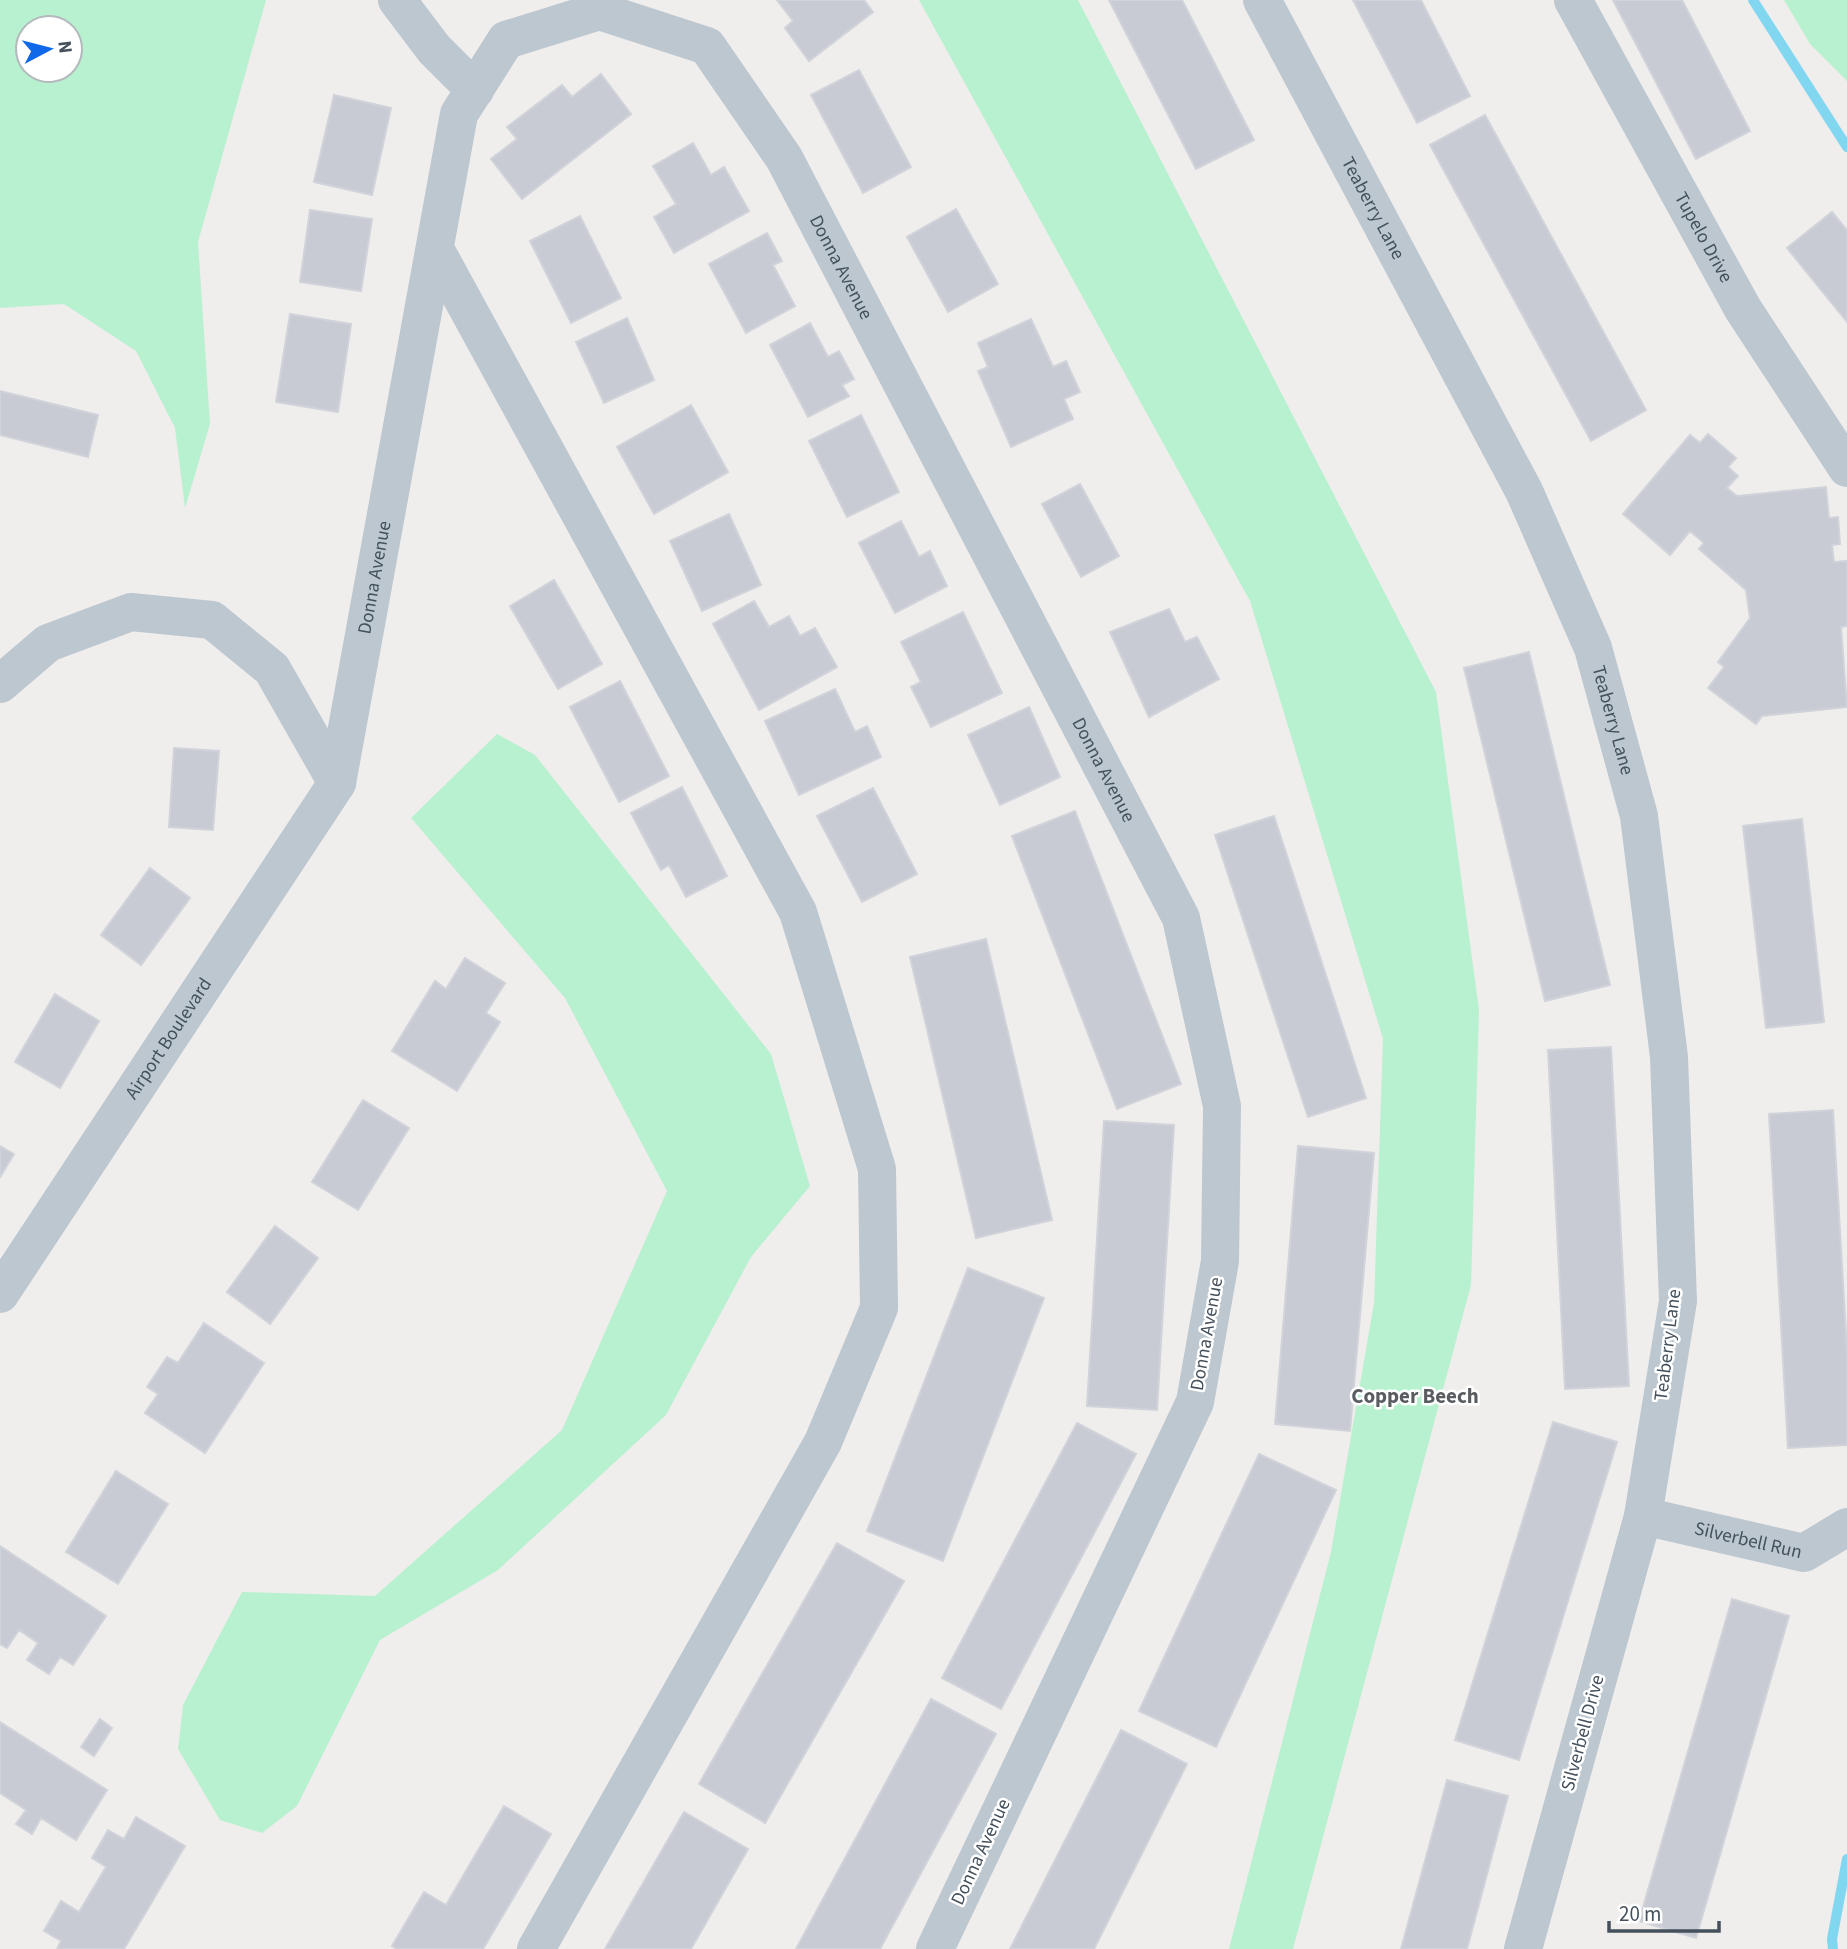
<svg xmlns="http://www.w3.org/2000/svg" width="1847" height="1949" viewBox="0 0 1847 1949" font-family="'Source Sans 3',sans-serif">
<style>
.green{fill:#b8f1cf;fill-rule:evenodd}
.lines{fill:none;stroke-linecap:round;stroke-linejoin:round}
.stream{stroke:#82d7f0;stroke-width:10}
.building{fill:#c8cbd3;stroke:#d0d3d9;stroke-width:2}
.minor{stroke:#bcc7d0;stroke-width:38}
.labels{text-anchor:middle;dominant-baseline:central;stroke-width:5;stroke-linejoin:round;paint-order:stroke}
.street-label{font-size:19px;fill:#44505b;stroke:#fff}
.neighbourhood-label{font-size:21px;font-weight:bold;fill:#595d62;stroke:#fff}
</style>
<rect width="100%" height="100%" fill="#f0eded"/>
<path class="green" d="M0,0h266l-68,242 12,182 -25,84 -10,-80 -39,-77 -72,-47 -64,4zM28,28h42v42h-42z
M919,0h159l358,692 43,318 -8,275 -178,664h-64l102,-397 43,-249 9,-264 -133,-438z
M1784,0h63v81l-37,-37z
M497,734l38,21 236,299 39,132 -59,71 -85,158 -168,155 -118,70 -83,166 -35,27 -42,-13 -42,-71 5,-44 59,-113 133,4 187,-166 105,-239 -102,-193 -154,-180z"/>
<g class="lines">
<path class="stream" d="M1753,0l94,147
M1833,1949l-1,-10 15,-80"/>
</g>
<path class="building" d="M777,0h87l9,12 -64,49 -24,-33 8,-7z
M1109,0h73l72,140 -58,29z
M1353,0h68l49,96 -53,27z
M1613,0h69l68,131 -54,28z
M859,70l52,97 -48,26 -52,-98z
M601,74l30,40 -109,85 -31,-40 26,-20 -10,-12 55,-42 10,12z
M334,95l57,13 -19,87 -58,-13z
M1485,115l161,295 -55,31 -161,-296z
M693,143l18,32 13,-8 25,44 -75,42 -20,-36 22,-13 -23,-38z
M956,209l42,75 -50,28 -41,-75z
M310,210l62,9 -11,72 -61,-9z
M1832,212l15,18v92l-60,-74z
M580,216l41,82 -50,25 -41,-82z
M767,233l15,28 -9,4 22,41 -49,27 -37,-69z
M290,314l61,10 -13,88 -62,-10z
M627,318l27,62 -50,23 -28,-61z
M1031,319l22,48 13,-6 14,31 -16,7 9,20 -62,28 -33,-76 10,-4 -10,-24z
M810,323l18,34 11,-6 15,28 -12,6 7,11 -41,21 -38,-72z
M0,391l98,24 -10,42 -88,-22z
M691,405l37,67 -74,42 -37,-67z
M861,415l38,77 -52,25 -38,-76z
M1708,434l28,24 -8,9 10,9 -11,12 10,8 89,-9 3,31 9,-1 2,27 -8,1 2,17 13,-1v65l-6,1 6,80 -85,9 -6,8 -48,-36 16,-21 -6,-5 32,-44 -4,-28 -47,-41 5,-6 -14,-12 -20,24 -47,-41 67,-79 10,8z
M1080,484l39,72 -38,21 -39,-73z
M729,514l32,71 -59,26 -32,-70z
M901,521l18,36 11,-6 17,35 -52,27 -36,-70z
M554,580l48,84 -44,25 -48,-83z
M754,601l15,26 20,-11 11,20 15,-8 22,39 -78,43 -46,-86z
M1169,609l16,33 12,-5 22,42 -70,38 -39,-85z
M963,612l39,81 -71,34 -20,-40 10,-5 -20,-40z
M1529,652l81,333 -65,16 -81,-333z
M620,681l49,95 -50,26 -49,-95z
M835,689l20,43 12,-6 14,31 -82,38 -34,-74z
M1029,707l31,70 -60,28 -32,-70z
M174,748l45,3 -6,79 -44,-3z
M682,787l45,89 -41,21 -17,-32 -8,5 -30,-57z
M873,788l44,86 -55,28 -45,-86z
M1075,811l106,273 -64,25 -105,-273z
M1274,816l92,282 -58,19 -93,-282z
M1802,819l22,203 -58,6 -23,-202z
M150,868l40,30 -49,67 -40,-30z
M986,939l66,281 -76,18 -66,-281z
M465,958l40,25 -19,30 14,9 -43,69 -65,-40 43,-70 11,8z
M55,994l44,27 -39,67 -45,-26z
M1611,1047l18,339 -64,3 -17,-339z
M363,1100l46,28 -51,82 -46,-28z
M1833,1110l14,242v93l-59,3 -19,-334z
M1104,1121l70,4 -17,285 -70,-4z
M0,1146l14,8 -14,23z
M1298,1146l76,7 -24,278 -75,-7z
M275,1226l43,32 -48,66 -43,-32z
M968,1268l76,30 -101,263 -76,-30z
M204,1323l60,40 -59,90 -60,-40 13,-19 -11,-7 20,-30 11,6z
M1553,1422l64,20 -98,318 -64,-20z
M1077,1423l59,31 -135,255 -59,-31z
M1259,1454l77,36 -120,257 -77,-36z
M116,1471l52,33 -50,80 -52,-32z
M837,1543l67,38 -139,242 -66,-39z
M0,1546l106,70 -33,49 -13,-8 -11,17 -22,-14 11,-17 -19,-13 -12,18 -7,-4z
M1732,1599l57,17 -93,322 -57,-17z
M931,1699l65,35 -116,215h-84z
M100,1719l12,9 -18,28 -13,-9z
M0,1722l107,68 -31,50 -35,-22 -9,16 -16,-10 10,-14 -26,-17z
M1121,1730l66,34 -93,185h-84z
M1447,1780l61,16 -41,153h-66z
M504,1806l47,28 -68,115h-86l-5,-3 32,-54 22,13z
M684,1812l64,37 -57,100h-86z
M136,1817l49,29 -61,103h-67l4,-8 -17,-10 17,-30 18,11 27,-45 -14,-9 16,-28 16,9z"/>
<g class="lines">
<g class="minor">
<path d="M397,0l37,49 41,41"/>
<path id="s1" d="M1262,0l262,491 69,157 46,168 30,241 9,244 -35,215 -120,433"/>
<path id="s2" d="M1573,0l170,309 104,159"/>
<path d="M435,249l363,663 79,257 2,139 -56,134 -287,507"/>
<path d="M0,684l48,-41 83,-31 81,8 60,49 65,114"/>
<path id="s3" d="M0,1294l337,-511 122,-669 47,-74 93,-29 108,35 77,112 397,760 41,188 -2,155 -25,141 -260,547"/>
<path id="s4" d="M1643,1516l161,37 43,-26"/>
</g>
</g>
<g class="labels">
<g class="street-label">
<text stroke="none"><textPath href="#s1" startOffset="236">Teaberry Lane</textPath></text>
<text stroke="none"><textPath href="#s2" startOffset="271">Tupelo Drive</textPath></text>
<text stroke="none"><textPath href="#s3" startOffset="1850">Donna Avenue</textPath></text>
<text stroke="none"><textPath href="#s3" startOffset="821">Donna Avenue</textPath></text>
<text stroke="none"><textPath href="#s1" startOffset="803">Teaberry Lane</textPath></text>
<text stroke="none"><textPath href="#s3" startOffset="2417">Donna Avenue</textPath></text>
<text stroke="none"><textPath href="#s3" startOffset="306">Airport Boulevard</textPath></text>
<text transform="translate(1207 1334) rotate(-80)">Donna Avenue</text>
<text transform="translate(1668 1345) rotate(-83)">Teaberry Lane</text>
<text stroke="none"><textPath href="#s4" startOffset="108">Silverbell Run</textPath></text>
<text transform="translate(1583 1733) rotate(-75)">Silverbell Drive</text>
<text transform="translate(981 1852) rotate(-65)">Donna Avenue</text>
</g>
<g class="neighbourhood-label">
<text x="1415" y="1396">Copper Beech</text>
</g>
</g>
<g transform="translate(49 49) rotate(83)"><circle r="33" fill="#ffffff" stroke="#b4b9bd" stroke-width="2"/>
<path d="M0-5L12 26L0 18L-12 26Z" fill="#0f69e8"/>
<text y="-10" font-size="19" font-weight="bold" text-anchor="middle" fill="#44505b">N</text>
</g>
<path d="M1609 1921v10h110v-10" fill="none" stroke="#44505b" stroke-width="3.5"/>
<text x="1619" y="1921" font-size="21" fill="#44505b" stroke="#ffffff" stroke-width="5" paint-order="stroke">20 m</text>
</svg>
